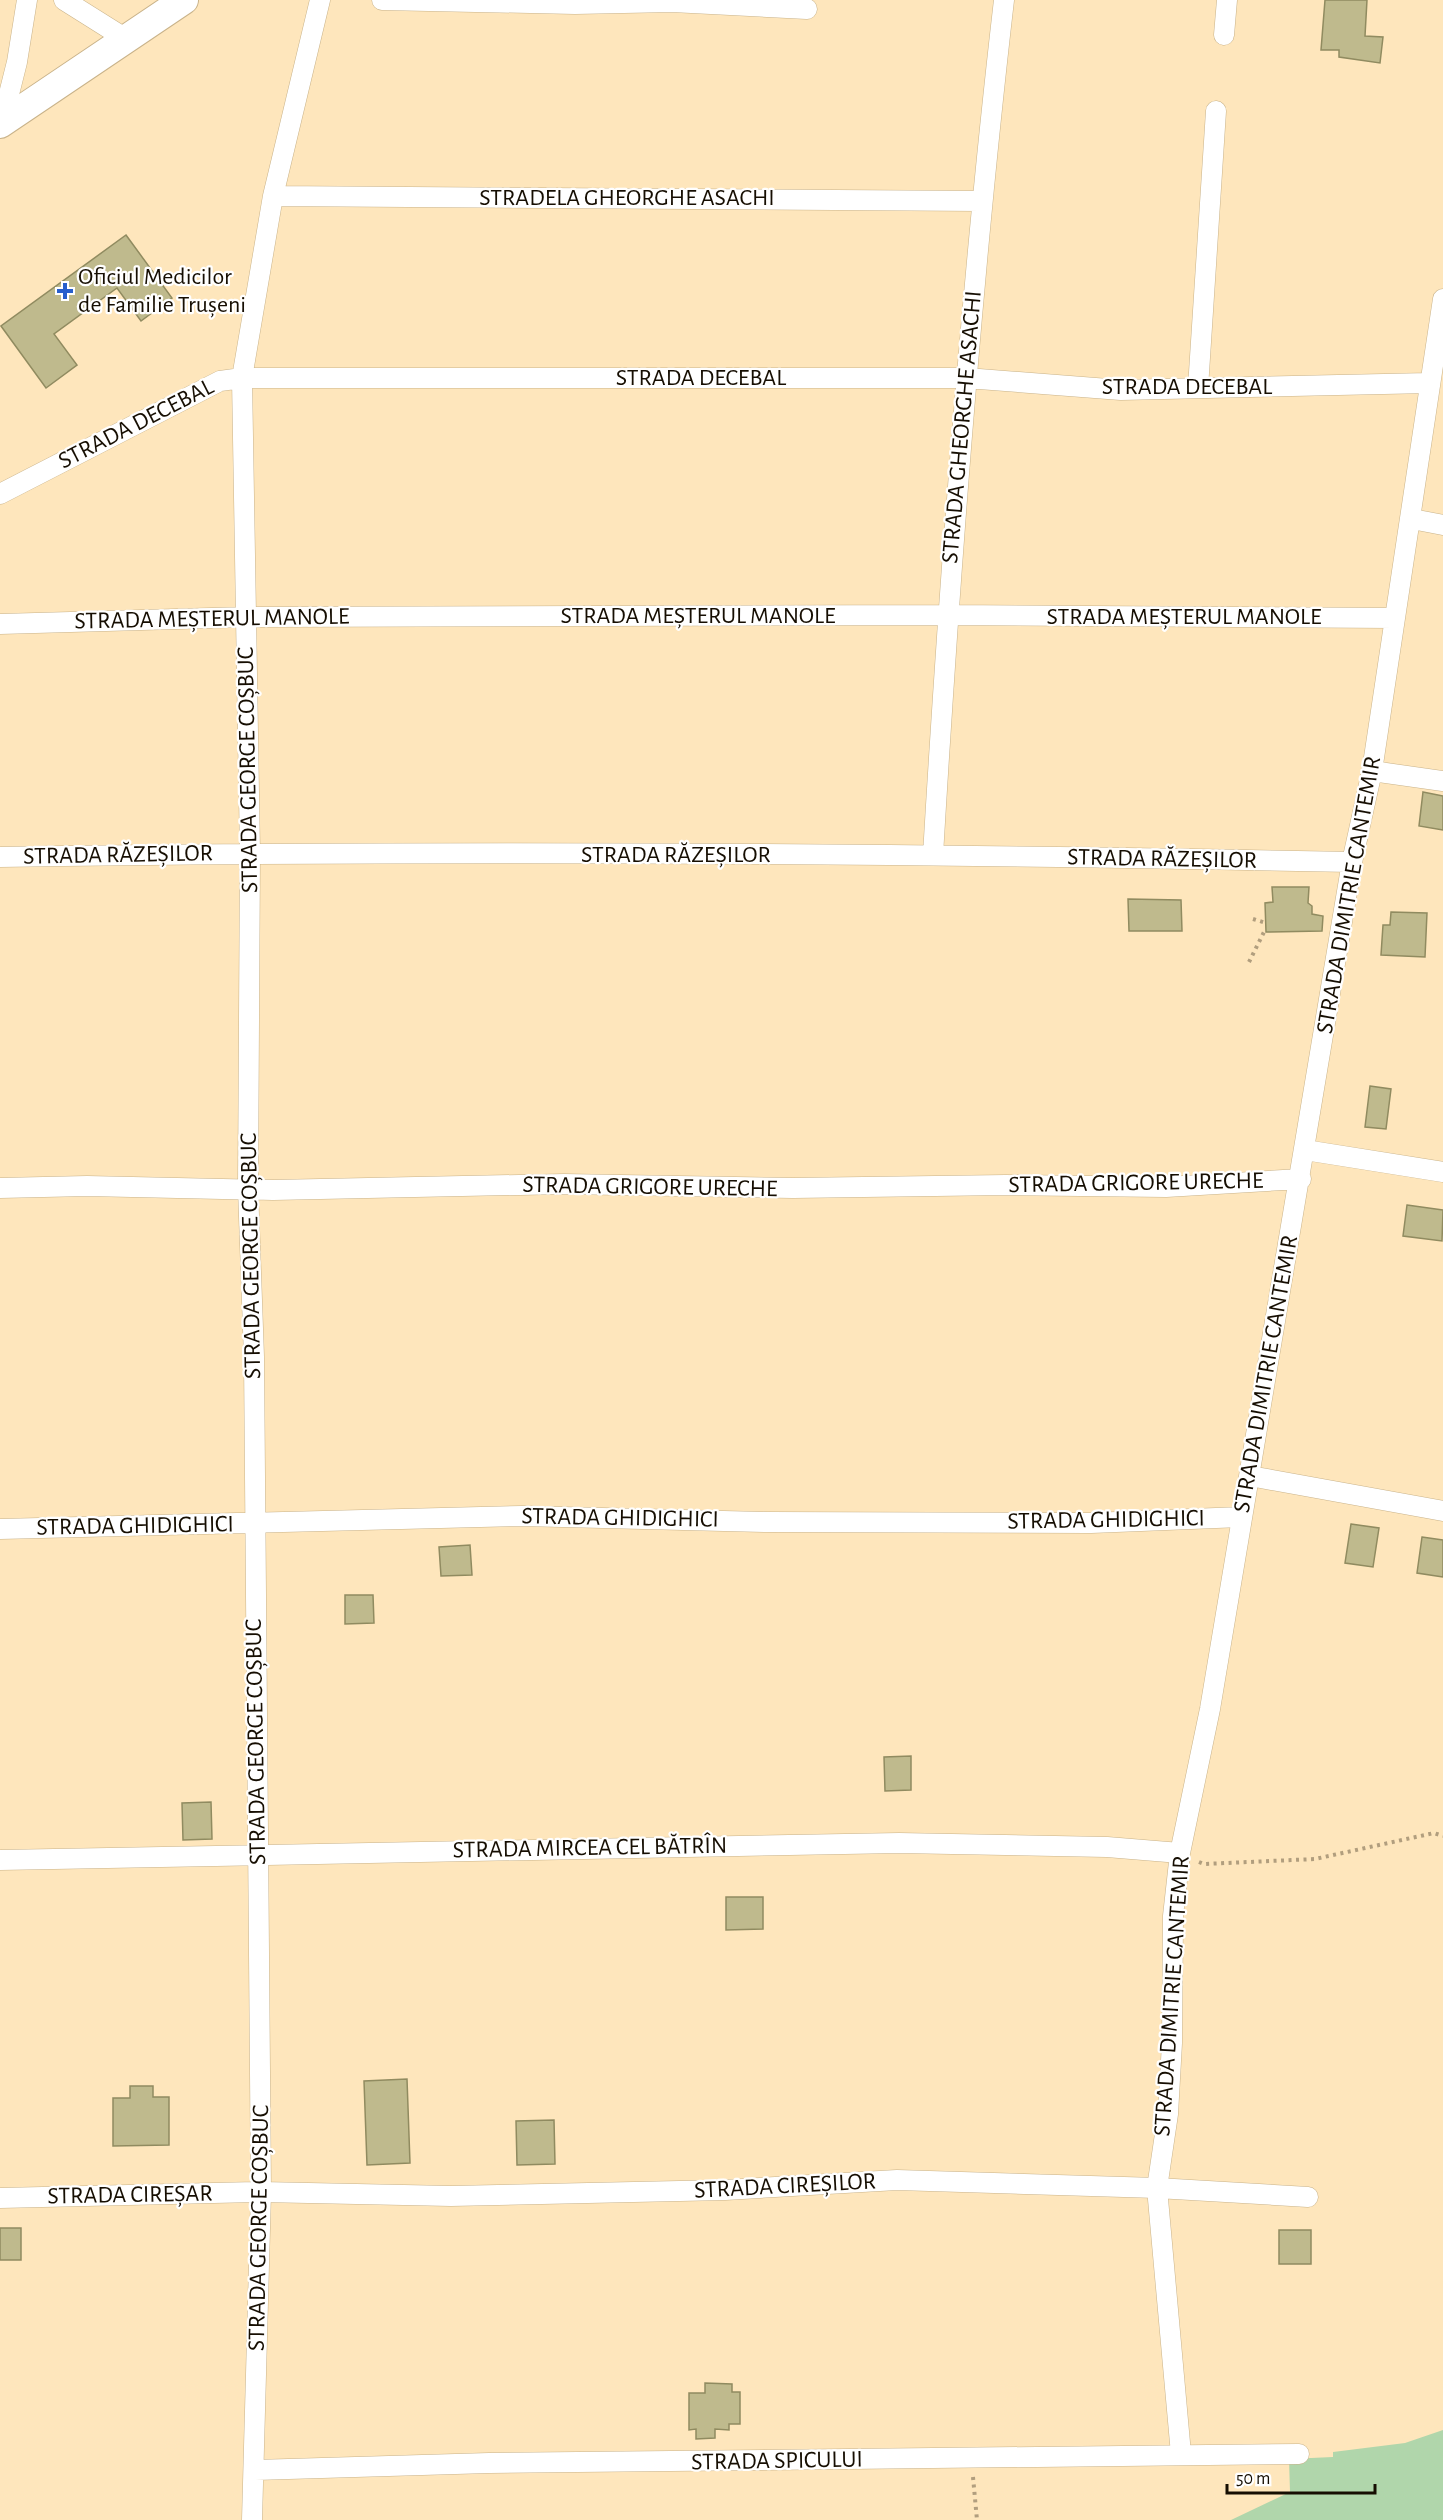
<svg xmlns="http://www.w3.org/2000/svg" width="1443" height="2520" viewBox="0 0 1443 2520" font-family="'Alegreya Sans',sans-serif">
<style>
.green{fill:#b0d6ab}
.building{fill:#bfba8d;stroke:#908b60;stroke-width:1.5}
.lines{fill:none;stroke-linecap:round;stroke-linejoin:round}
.street-casing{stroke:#c9b38a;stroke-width:21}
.secondary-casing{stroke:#c9b38a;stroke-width:30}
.path{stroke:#b19e7e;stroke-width:4;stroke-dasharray:3 4.5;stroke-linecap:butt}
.street{stroke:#fff;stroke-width:20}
.secondary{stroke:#fff;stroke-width:28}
.poi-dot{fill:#275ecc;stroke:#fff;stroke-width:2}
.labels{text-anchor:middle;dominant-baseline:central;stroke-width:4.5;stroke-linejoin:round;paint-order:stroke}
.street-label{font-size:24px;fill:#160e02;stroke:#fff}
.poi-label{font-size:24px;fill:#160e02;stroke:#fff;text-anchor:start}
</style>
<rect width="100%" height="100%" fill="#fee6bc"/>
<path class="green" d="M1443,2430v90h-212l59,-28 -1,-33 44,-2v-5l72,-9z"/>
<path class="building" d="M1325,0h42l-2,36 18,1 -3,26 -41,-6v-7h-18z
M126,235l46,63 -31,23 -24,-33 -63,46 23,31 -31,23 -45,-62z
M1423,792l20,4v34l-24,-4z
M1272,887h37l-1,16 4,3v8l11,2 -1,15 -56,1 -1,-29 8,-1z
M1128,899l53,1 1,31h-53z
M1391,912l36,1 -2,44 -44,-2 2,-30h7z
M1370,1086l21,3 -5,40 -21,-2z
M1407,1205l36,5 -1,31 -39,-5z
M1351,1524l28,4 -6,39 -28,-4z
M1422,1537l21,3v37l-26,-4z
M470,1545l2,30 -31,1 -2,-29z
M345,1595h28l1,28 -29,1z
M911,1756v34l-26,1 -1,-34z
M211,1802l1,37 -29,1 -1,-37z
M726,1897h37v32l-37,1z
M407,2079l3,84 -43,2 -3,-84z
M130,2086h23v11h16v48l-56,1v-48h17z
M554,2120l1,44 -38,1 -1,-44z
M0,2228h21v32h-21z
M1279,2230h32v34h-32z
M705,2383l27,1v8h8v32h-11v6l-14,-1v9l-19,1v-10l-7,1v-37h16z"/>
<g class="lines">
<defs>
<path id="street" d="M64,0l62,39
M382,0l193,4 97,-2 135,7
M1224,35l3,-35
M2,122l15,-60 10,-62
M273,196l708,5
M1198,388l18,-277
M0,494l220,-113 22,-3h724l155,12 308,-7
M1412,519l31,6
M0,624l247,-7 700,-2 448,3
M1372,771l71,10
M933,855c17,-286 38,-571 71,-855
M0,857c451,-7 902,-4 1352,5
M1305,1150l138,22
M0,1188l87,-2 186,4 291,-6 229,4 213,-3 160,2 135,-8
M1250,1476l193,35
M0,1529l522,-13 245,6 324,1 150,-6
M0,1860l899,-17 208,4 73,6
M0,2198l261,-6 190,4 274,-6 172,-10 260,8 151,9
M1181,2454l-24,-266 11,-74 4,-71 1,-127 7,-63 30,-144 142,-847 20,-91 71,-472
M255,2470l234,-7 810,-9
M252,2520l9,-328 -7,-835 -6,-169 2,-335 -8,-475 31,-182 47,-196"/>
<path id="secondary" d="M0,124l184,-124"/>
</defs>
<use href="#street" class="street-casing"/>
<use href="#secondary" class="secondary-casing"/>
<path class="path" d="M1253,919l13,4
M1249,962l16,-32
M1199,1862l5,2 111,-5 119,-26 9,3
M973,2477l4,43"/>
<use href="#street" class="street"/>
<use href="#secondary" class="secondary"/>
</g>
<path class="poi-dot" d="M62 282h6v6h6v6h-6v6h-6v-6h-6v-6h6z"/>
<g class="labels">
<g class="street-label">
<text x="627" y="198">STRADELA GHEORGHE ASACHI</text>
<text x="701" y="378">STRADA DECEBAL</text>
<text x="1187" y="387">STRADA DECEBAL</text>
<text transform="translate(136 424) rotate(-27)">STRADA DECEBAL</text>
<text transform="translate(962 427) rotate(-85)">STRADA GHEORGHE ASACHI</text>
<text x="698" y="616">STRADA MEȘTERUL MANOLE</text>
<text x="1184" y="617">STRADA MEȘTERUL MANOLE</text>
<text transform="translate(212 619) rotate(-1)">STRADA MEȘTERUL MANOLE</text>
<text transform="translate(248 770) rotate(-91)">STRADA GEORGE COȘBUC</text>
<text transform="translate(118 855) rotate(-1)">STRADA RĂZEȘILOR</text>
<text x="676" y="855">STRADA RĂZEȘILOR</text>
<text transform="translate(1162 859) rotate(1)">STRADA RĂZEȘILOR</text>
<text transform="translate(1349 895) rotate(-80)">STRADA DIMITRIE CANTEMIR</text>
<text transform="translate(1136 1183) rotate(-1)">STRADA GRIGORE URECHE</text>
<text transform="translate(650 1187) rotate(1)">STRADA GRIGORE URECHE</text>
<text transform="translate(251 1256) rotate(-91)">STRADA GEORGE COȘBUC</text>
<text transform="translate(1266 1374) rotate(-80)">STRADA DIMITRIE CANTEMIR</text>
<text transform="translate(620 1518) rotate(1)">STRADA GHIDIGHICI</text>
<text transform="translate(1106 1520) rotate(-1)">STRADA GHIDIGHICI</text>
<text transform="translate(135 1526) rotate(-1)">STRADA GHIDIGHICI</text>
<text transform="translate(256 1742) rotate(-91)">STRADA GEORGE COȘBUC</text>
<text transform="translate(590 1848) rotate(-1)">STRADA MIRCEA CEL BĂTRÎN</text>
<text transform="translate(1172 1996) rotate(-86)">STRADA DIMITRIE CANTEMIR</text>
<text transform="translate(785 2186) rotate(-3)">STRADA CIREȘILOR</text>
<text transform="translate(130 2195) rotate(-1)">STRADA CIREȘAR</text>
<text transform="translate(259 2228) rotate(-89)">STRADA GEORGE COȘBUC</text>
<text transform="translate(777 2461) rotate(-1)">STRADA SPICULUI</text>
</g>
<g class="poi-label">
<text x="78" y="277">Oficiul Medicilor<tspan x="78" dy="28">de Familie Trușeni</tspan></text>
</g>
</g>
<path d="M1227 2484v9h148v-9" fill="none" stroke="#160e02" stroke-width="3"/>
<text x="1236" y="2484" font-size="18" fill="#160e02" stroke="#ffffff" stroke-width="4.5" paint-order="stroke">50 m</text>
</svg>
